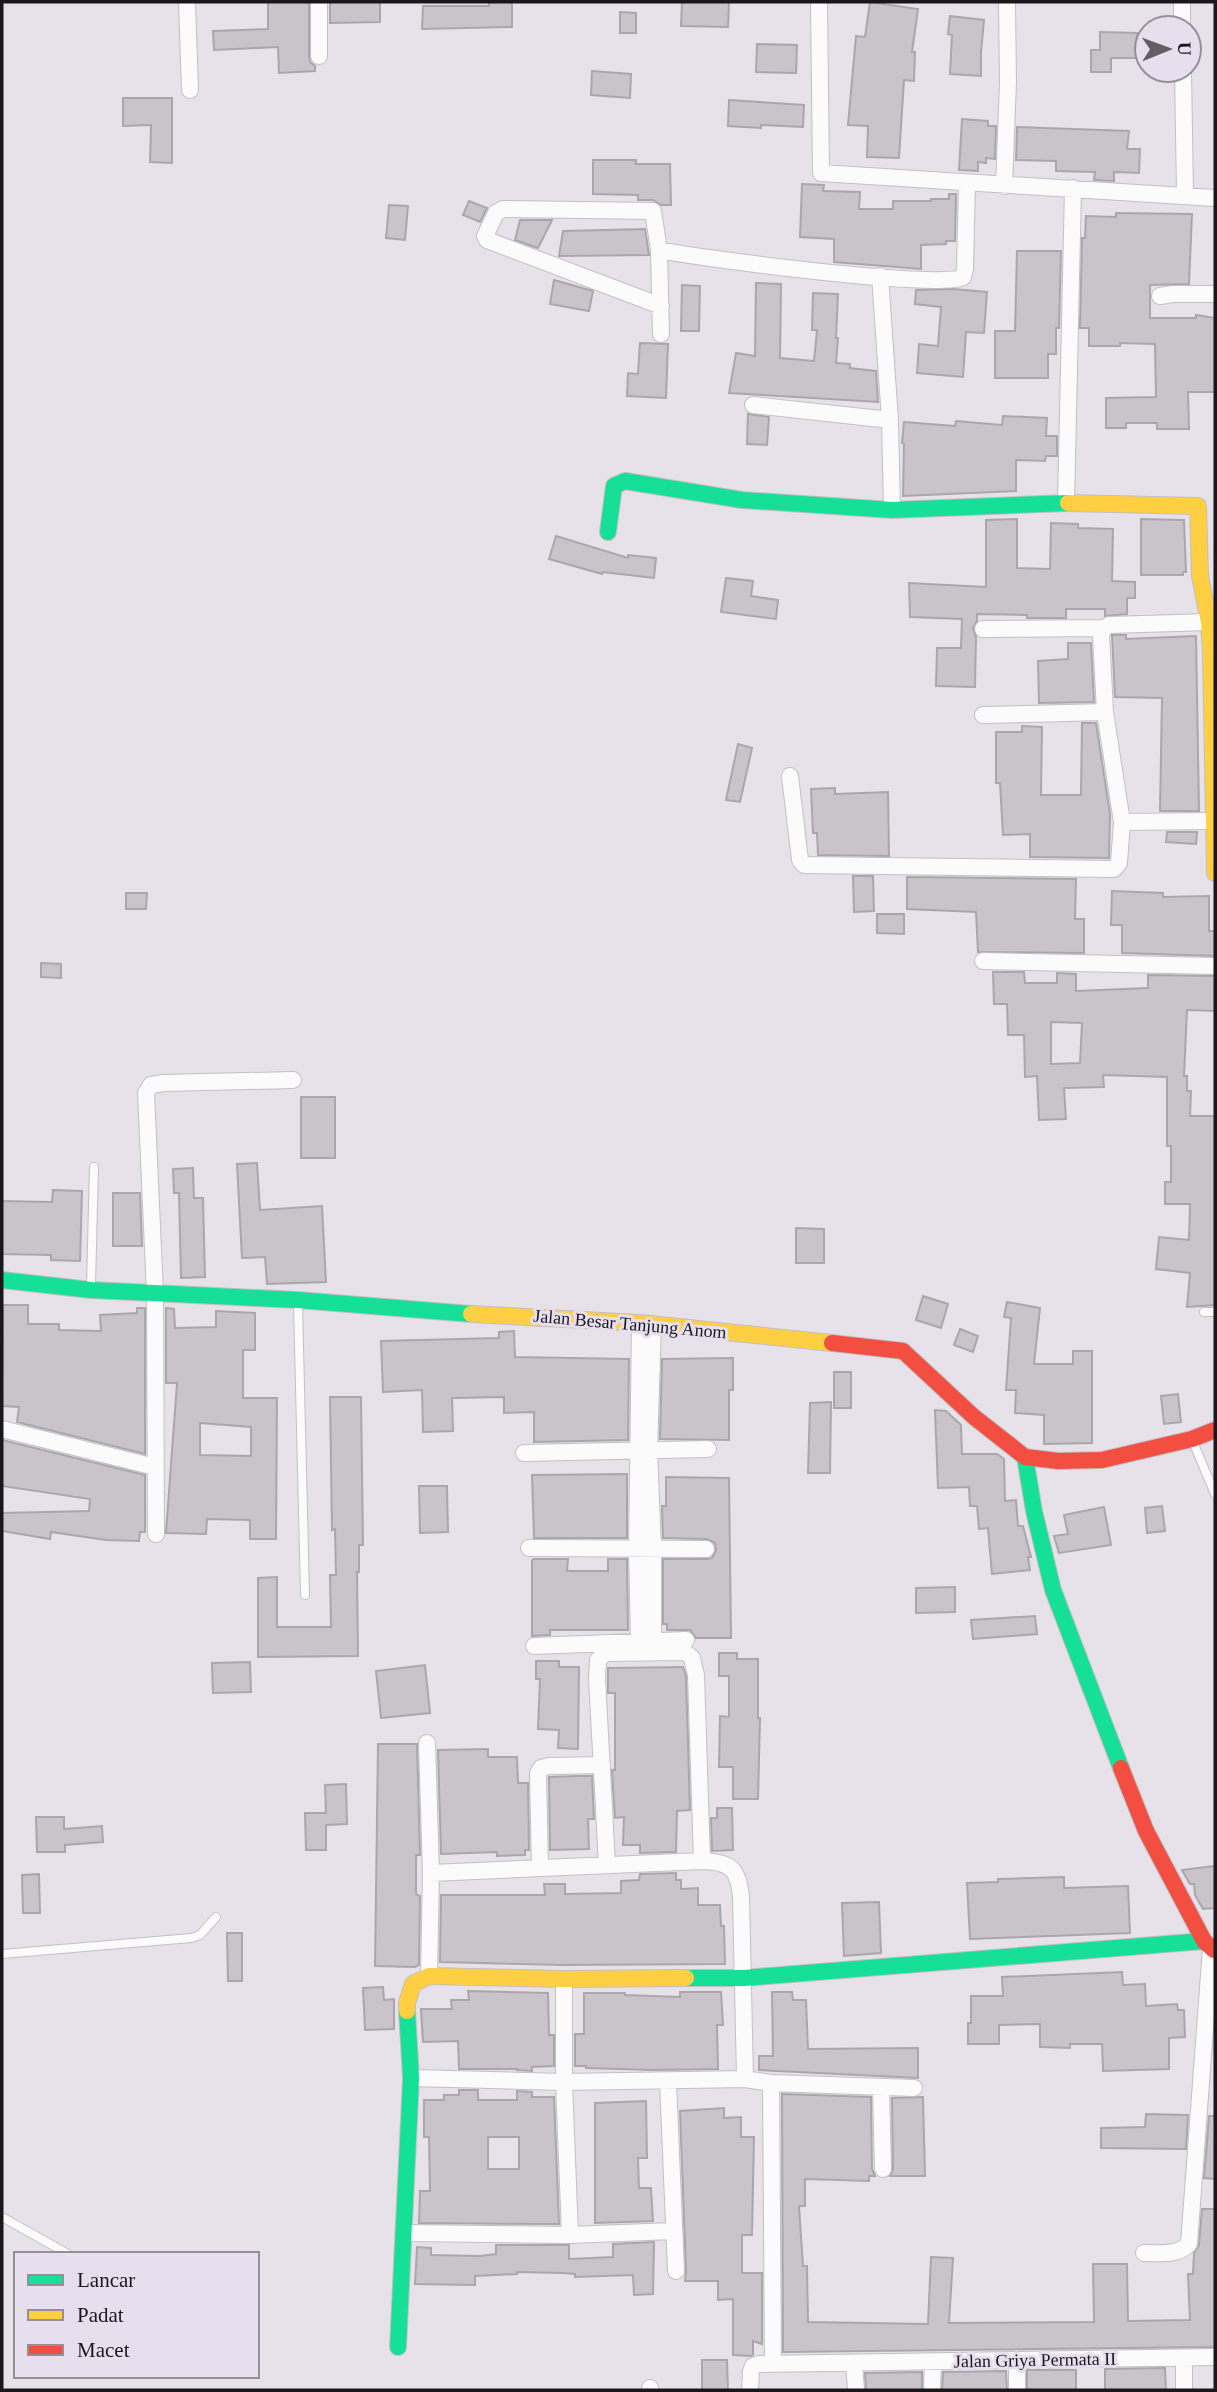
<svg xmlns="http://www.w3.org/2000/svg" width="1217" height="2392" viewBox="0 0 1217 2392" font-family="Georgia,serif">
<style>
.building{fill:#c8c4ca;stroke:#aaa7ac;stroke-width:2;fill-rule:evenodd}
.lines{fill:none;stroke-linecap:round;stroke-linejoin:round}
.lane-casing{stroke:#c2bfc5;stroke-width:10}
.street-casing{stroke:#c2bfc5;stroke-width:18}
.fast-casing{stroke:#c2bfc5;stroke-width:18}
.slow-casing{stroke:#c2bfc5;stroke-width:18}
.jam-casing{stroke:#c2bfc5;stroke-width:18}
.lane{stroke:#fbfbfc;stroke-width:8}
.street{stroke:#fbfbfc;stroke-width:16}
.fast{stroke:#16e098;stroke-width:16}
.slow{stroke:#ffcf43;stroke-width:16}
.jam{stroke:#f24e42;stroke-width:16}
.labels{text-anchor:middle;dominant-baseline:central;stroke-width:6;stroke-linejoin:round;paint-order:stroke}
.street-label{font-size:18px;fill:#1a171c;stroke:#e8dfee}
</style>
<rect width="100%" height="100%" fill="#e7e2ea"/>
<path class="building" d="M268,2h41v54l1,6 5,4v5l-36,2 -1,-26 -64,3 -1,-19 55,-2z
M330,2h50v20l-50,1z
M489,2h23v25l-90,2 1,-23h66z
M682,2h47l-1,25 -47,-1z
M870,2l48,7 -6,43h3l-1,29 -10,-1 -5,78 -32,-1 1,-31 -20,-1 8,-89 9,1z
M620,12l16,1v20h-16z
M950,16l34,4 -3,32v24l-31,-2 2,-39 -4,-1z
M1100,32l37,1 -1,25h-25v14h-20v-22h9z
M757,44l40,1 -1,28 -40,-1z
M592,71l39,3 -1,24 -39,-3z
M123,98h49v65l-22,-1 1,-37 -28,1z
M729,100l75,5 -1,22 -42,-2v3l-33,-2z
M962,119l26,2v5h8l-1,33 -9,-1v5l-8,-1v9l-19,-1z
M1017,127l112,4 -2,18h13l-1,24 -25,-1v9l-20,-1 1,-8 -39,-1v-10l-40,-1z
M593,160h43v4h34l1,41h-10l-8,-5h-15v-5l-45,-1z
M802,184l22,1 -1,6 37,1 -1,17h34v-8h38v-2h18v-5h7l-1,47h-9v3l-25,1v24l-87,-7v-23l-34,-2z
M469,201l18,7 -7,14 -17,-7z
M389,205l19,1 -3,34 -19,-2z
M1116,213l76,1 -3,70 -39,1v33h46v-3l19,3v74h-27l1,37h-32v-6h-31v5h-20v-30l50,-1 -1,-53 -35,-1v3h-31v-18h-9l2,-90h3l1,-22 30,1z
M520,220h32l-14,28 -23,-8z
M645,229l4,26 -90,1 4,-25z
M1017,251h44l-2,77h-3v26h-8v24h-53v-47h20z
M554,280l39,11 -4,20 -39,-7z
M756,283l25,1 -1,74 34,3 3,-31h-5l1,-37 25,1 -2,44h2l-2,25 14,1v4l26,3 2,31 -149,-9 7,-40 19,3z
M682,285l18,1 -1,45h-18z
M953,289l34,3 -3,41 -18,-1 -3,45 -46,-4 2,-29 19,2 3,-39 -26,-3 1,-14z
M640,343l28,1 -2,54 -39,-2 1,-23 10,1z
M748,414l21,3 -2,28 -20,-1z
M1003,416l44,2 -1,18h11v20h-11l-1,5 -29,-1v31l-113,5 1,-52 -2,-1 2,-21 51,4 1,-5 46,4z
M1017,519v49l33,1 1,-46 27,1v4l35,1 -1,52 23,1v16h-8v16l-22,2v-7h-39v9h-39v-3l-50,-1v7l-4,7 3,9 -1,50 -39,-1 1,-38h24l1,-29 -52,-2 -1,-34 77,4v-67z
M1141,519l43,1 2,52h-3v3h-42z
M556,536l72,22v-3l28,3 -2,20 -51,-6 -1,2 -53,-15z
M726,578l27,3 -2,15 27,4 -2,19 -55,-7z
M1112,635h14v4l70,-3 3,175h-39l2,-113 -47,-1z
M1068,643h23l3,59 -55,1 -1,-42 30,-2z
M1082,723h14l14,91 -1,44 -79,-1v-23l-27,1 -3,-52h-4v-51h26v-6l20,1 -1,68h40z
M738,744l14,4 -12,54 -14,-2z
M835,788v6l53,-2 1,64 -71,-1 -1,-22h-4l-2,-44z
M1167,832h30l-1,12 -30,-2z
M853,876h20l1,35 -20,1z
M907,877l169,2 -1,40h9v34l-106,-1 -2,-40 -69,-3z
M1112,891l51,2v4l46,-1v35h6v25l-93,-3v-28h-11z
M126,893h21l-1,16h-20z
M877,914h27v20l-27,-1z
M41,963l20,1v14l-20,-1z
M993,972h31l1,11h32v-10l19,1v17l72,-3v-13l67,1v35l-28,-1 -3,66h3v15h4l-1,25h25v189l-28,2 3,-34 -34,-4 3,-32 30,3 1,-36h-25v-22h6v-36h-4v-69l-64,-2 1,12 -40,1 2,31 -27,1 -2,-44 -12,1 -1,-42h-16l-1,-31h-13zM1051,1022l31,1 -2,40 -29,1z
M301,1097h34v61h-34z
M257,1163l3,47 62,-4 4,76 -59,2 -2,-27 -23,1 -5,-94z
M193,1168l1,30h9l2,79 -24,1 -2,-85h-5l-1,-24z
M53,1190l29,1 -2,70 -29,-1v-5l-49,-1v-53l50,1z
M113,1193h27l2,53h-29z
M796,1228l28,1v34h-28z
M923,1296l25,8 -7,24 -25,-8z
M1007,1302l33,6 -6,56h39v-13h19v92l-48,1v-29l-29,-2 1,-23h-10l5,-72 -7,-1z
M3,1305h25v19h31v6l42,1 -1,-16 37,-2v-5h8v146l-128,-32 2,-15 -17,-1z
M166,1308l8,1 1,19 41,-1v-16l39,2v37h-12v48h34l-1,141h-26v-19l-43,-1 -1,15 -40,-1 11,-150h-11zM200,1423l51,4v29l-51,-1z
M960,1329l18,7 -5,16 -19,-7z
M514,1331l1,26 114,2 -1,81 -94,2v-30l-30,1v-16l-52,1 1,33 -30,1 -1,-42 -39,2 -2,-51 118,-3v-6z
M733,1358v32h-4v50l-69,-1 2,-80z
M834,1372h17v36h-17z
M1178,1394l3,28 -17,2 -3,-28z
M330,1397h31l2,148h-4v27h-2l1,84 -100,1v-79l19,-1v50h54l-1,-52h6l-1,-46 -3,1z
M831,1402l-1,71h-22l2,-70z
M935,1410l11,1 15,14 1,29h35l7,5 1,42 11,-1 2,26h5l8,31h-3l2,13 -38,4 -4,-46 -9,1 -2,-23h-7l-1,-19 -31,1z
M2,1440l143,35v57h-5l-1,9 -33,-1 -55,-8 -1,7 -48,-8v-18l87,-2 1,-12 -88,-13z
M627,1474v64h-93l-2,-63z
M666,1477l63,1 2,160h-35l-6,-8h-23v-6h-4v-65h44l5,-1 4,-8 -1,-7 -8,-4 -44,-1 -1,-32h4z
M419,1486h28l1,46 -28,1z
M1162,1506l3,25 -18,2 -2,-25z
M1104,1507l7,38 -52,8 -5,-17 14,-2 -4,-19z
M534,1559h34l-1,12h41v-12h19l1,71h-78v5l-18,1v-76z
M955,1587v25l-39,1v-25z
M1035,1616l2,18 -64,5 -2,-19z
M719,1653h18v6h21v59h2l-2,81h-25v-32h-14l1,-51 9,1v-41h-10z
M536,1661h23v6h20l-1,82 -20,-1 1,-18 -21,-1 2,-50h-4z
M250,1662l1,30 -38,1 -1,-30z
M425,1665l5,48 -49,5 -5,-47z
M683,1667l3,9 4,134 -13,1 -1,41 -36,1v-8h-17l1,-28 -9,1 -3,-48h3v-77h-7v-25z
M378,1744h39l3,111h-4v39l4,2 -1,69 -4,2 -40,-1z
M488,1749v8h29l1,26h10l1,67h-4v5l-28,1v-4l-56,2 -3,-104z
M577,1776h15l2,43h-6l1,30 -39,1 -1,-73z
M346,1784l1,40 -21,1v25h-20l-1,-37h21l-1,-28z
M717,1808h15l1,42 -21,1 -1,-33h6z
M36,1817h28v12l38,-3 1,16 -38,3v7h-28z
M1215,1866v42l-12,1 -8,-14 -1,-11h-4l-8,-14z
M676,1873v7h5v9l17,-1v17h22l1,21h3l1,38 -161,1 -124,-3 1,-67h104l-1,-11h21v10l56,-1v-12l18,-1 1,-6z
M39,1874l1,39h-17l-1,-38z
M1064,1877v11l64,-2 2,47 -160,6 -3,-56 31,-1v-3z
M879,1902l2,51 -37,3 -2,-53z
M227,1933h15v48h-14z
M1122,1972l1,13 22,-1 1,22 31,-2 1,6h6l1,27 -16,1v31l-66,2 -1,-27h-32v4l-30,-1v-23l-41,1v19h-31v-21h3v-27h32l-1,-19z
M383,1987l1,13 10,-1v30l-29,1 -2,-42z
M468,1991l80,2 1,42h5v31l-22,1v4l-15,-1v-1h-58l-1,-28 -35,1 -2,-33h31l-1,-9h18z
M680,1992h41l2,33h-6l1,44 -65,1 -67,-2v-2h-11v-32h9v-41h41v2l55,2z
M772,1992h20l1,8h13l2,49 110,-1v30l-159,-8v-14h14z
M459,2090h19v10h39v-9l15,1v5h22l5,127 -140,-1 1,-32h10l-1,-54h-5v-37h20v-5h15zM488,2137h31v32h-31z
M782,2094l89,3 1,72 3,7h-6v5l-64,-2v27h-6l4,60h4l1,56 120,2 3,-67 22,1 -4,65 145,-1 -1,-58h34l1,57 62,-1 -2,-46h5l1,-21 5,-8 3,-36h13v138l-432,5z
M923,2097l2,79h-35l3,-7 -1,-71z
M646,2101l1,57h-9l1,30h12l2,33 -58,2v-120z
M724,2108v10l17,-1v20h13l-2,98h-10v38h20v71l-9,-3v14l-2,1 -18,-1v-56l-15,1v-19h-33l1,-10 -6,-160z
M1146,2114l42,1 -2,34 -85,-1v-20l44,-1z
M1209,2116h6v63l-11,-1z
M654,2242l-1,52 -19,1 -1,-20 -58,2v-3l-13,-1 -45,-1v2l-42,2v9l-60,-1 2,-37 14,1v7l49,1 16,-2v-9h73v14l44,-2v-13z
M702,2360h25l1,30h-26z
M1165,2368l1,22h-61v-21z
M1027,2370h49v20h-49z
M1006,2371l1,19h-65l1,-18z
M922,2372v18h-56l-1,-17z"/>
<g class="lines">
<defs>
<path id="lane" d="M91,1286l3,-119
M298,1303l7,292
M1204,1312h11
M1193,1442l22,52
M2,1954l189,-16 9,-3 16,-18
M2,2217l66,37"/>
<path id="street" d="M187,2l3,88
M319,2v54
M819,2l2,171 394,25
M1182,2v26
M1183,70l2,125
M1004,186l4,-104 -1,-80
M659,250l-6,-39 -150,-2 -7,4 -11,23 2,4 174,66
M1160,296l13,-2h42
M661,334l-2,-84c39,8 281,40 304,27l2,-8 2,-86
M753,405l137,15 -10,-144
M890,420l2,90
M1066,503l7,-315
M1104,628l-3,7 4,77 17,110 91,-1
M983,629l121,-1 5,-3 100,-3
M983,715l122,-3
M790,776l10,84 4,5 310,4 5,-6 3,-41
M983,961l232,5
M653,1324l-4,126 4,99v93
M2,1429l153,38
M524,1453l184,-4
M156,1534l-1,-241 -9,-200 5,-8 12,-2 130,-3
M529,1548l177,1
M639,1641l-2,-92 3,-226
M534,1646l152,-6
M427,1743l4,130
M607,1865l-10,-187 1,-18 7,-7 80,-1 7,6 4,17 6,186
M540,1868l-2,-95 3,-5 8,-2 53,-1
M429,1976l2,-103 271,-12c28,1 36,7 39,35l4,183
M564,1979v103l6,153
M411,2078l153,4 181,-3 26,4 143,5
M668,2082l8,189
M771,2083l2,280
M881,2088l2,81
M404,2233l166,2 103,-4
M1144,2253c16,0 33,3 45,-9l22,-296
M1184,2358v32
M854,2363l2,27
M650,2390v-2
M750,2390l1,-19 2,-5 6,-2 456,-7
M932,2390l1,-28
M1017,2390v-29"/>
<path id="fast" d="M608,532l6,-46 11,-5 117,19 150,10 176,-7
M2,1280l89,10 207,10 173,14
M1025,1457l9,54 19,79 68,178
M686,1978h58l460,-37
M398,2347l13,-269 -4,-67"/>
<path id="slow" d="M1068,503l130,3 2,70 9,46 2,32 4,219
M471,1314l169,9 192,20
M407,2011v-8l6,-19 16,-8 135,3 122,-1"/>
<path id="jam" d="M832,1343l71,8 71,66 51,40 33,4 44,-1 90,-21 23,-9
M1121,1768l25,63 58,110 10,9"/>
</defs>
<use href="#lane" class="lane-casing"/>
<use href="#street" class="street-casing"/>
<use href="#fast" class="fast-casing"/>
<use href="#slow" class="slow-casing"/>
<use href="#jam" class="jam-casing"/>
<use href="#lane" class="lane"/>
<use href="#street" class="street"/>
<use href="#fast" class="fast"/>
<use href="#slow" class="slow"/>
<use href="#jam" class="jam"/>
</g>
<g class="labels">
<g class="street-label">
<text transform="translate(630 1324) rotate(5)">Jalan Besar Tanjung Anom</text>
<text transform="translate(1035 2360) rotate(-1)">Jalan Griya Permata II</text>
</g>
</g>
<rect width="1217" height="2392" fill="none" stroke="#1a171c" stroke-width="7"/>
<rect x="14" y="2252" width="245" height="126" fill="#e8dfee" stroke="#968f9a" stroke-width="2"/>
<rect x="28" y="2275" width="35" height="10" fill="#16e098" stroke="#968f9a" stroke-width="2"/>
<text x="77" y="2287" font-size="21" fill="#1a171c">Lancar</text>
<rect x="28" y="2310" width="35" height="10" fill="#ffcf43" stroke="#968f9a" stroke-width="2"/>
<text x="77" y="2322" font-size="21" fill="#1a171c">Padat</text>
<rect x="28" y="2345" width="35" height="10" fill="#f24e42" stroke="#968f9a" stroke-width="2"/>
<text x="77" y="2357" font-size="21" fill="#1a171c">Macet</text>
<g transform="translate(1168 49) rotate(89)"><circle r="33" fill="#e8dfee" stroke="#968f9a" stroke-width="2"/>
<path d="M0-5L12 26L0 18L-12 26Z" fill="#625e64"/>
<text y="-10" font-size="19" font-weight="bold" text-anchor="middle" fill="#1a171c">U</text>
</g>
</svg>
